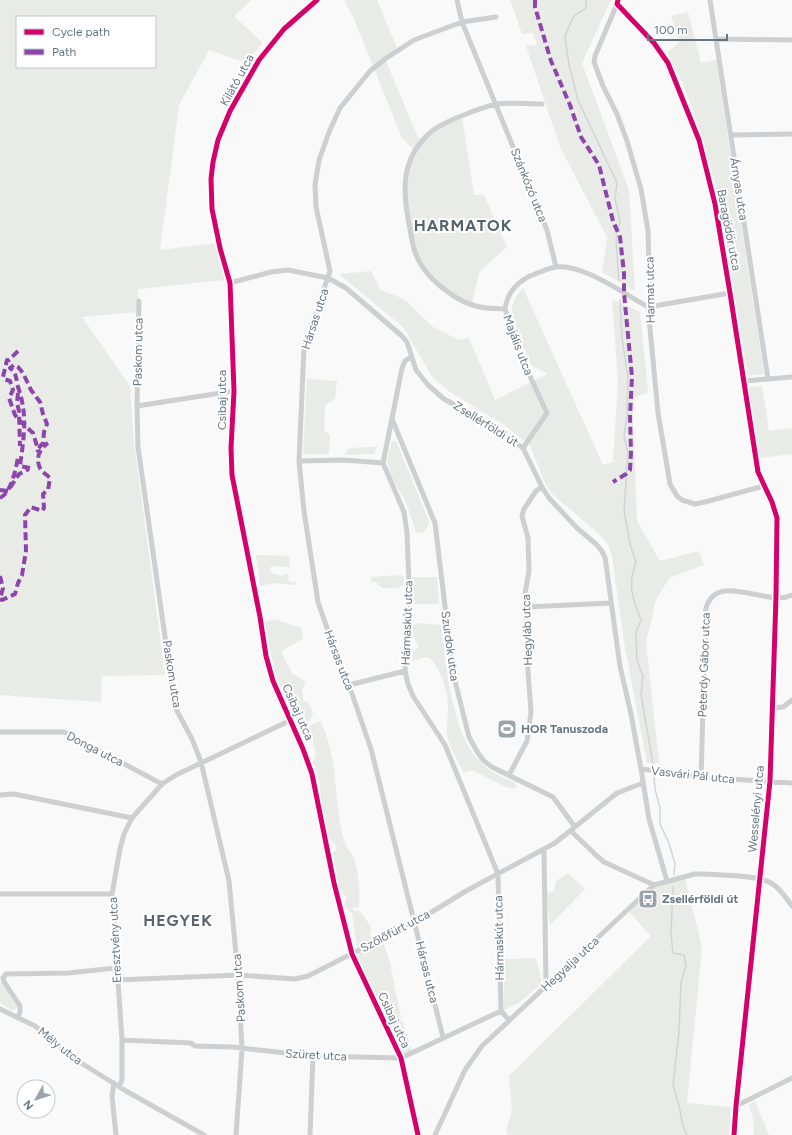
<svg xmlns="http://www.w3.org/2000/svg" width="792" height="1135" viewBox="0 0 792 1135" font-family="Figtree,sans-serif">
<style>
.green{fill:#e8ebe6;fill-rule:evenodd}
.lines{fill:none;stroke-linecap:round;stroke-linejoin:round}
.stream{stroke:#ced6d9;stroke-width:1.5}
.street{stroke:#cecfd0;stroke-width:5}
.quiet{stroke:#8e44ad;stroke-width:4;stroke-dasharray:8 4;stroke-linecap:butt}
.cycleway-casing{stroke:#fff;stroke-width:8}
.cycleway{stroke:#d6006c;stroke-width:5}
.labels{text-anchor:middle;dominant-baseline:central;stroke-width:4;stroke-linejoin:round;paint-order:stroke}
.street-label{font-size:12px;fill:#657683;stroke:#fff}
.poi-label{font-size:12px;font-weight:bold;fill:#657683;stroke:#fff;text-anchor:start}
.district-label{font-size:16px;font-weight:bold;letter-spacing:1px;fill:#57646e;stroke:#fff}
</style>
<rect width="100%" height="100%" fill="#f9f9f9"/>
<path class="green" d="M0,0h252l-18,16 29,27 -17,20 -37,-13 -30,55 -19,145 56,-7 9,37 -87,9 -1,23 -55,5 48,69 4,56 31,233 -63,1 -1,26 -101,-7zM17,17h138v50h-138z
M344,0h33l20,48 -12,11 32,76 4,6 22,-17 19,-8 12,79h10l23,52 -28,25 -7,32 -29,-16 -17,-16 -9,-15 -12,-58 5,-38 6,-9 -14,-14 -48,-119z
M510,0h101l-29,63 47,127 6,101 -33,-19 5,-35 -46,-88 -35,-103 11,-1 -4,-12 -11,1z
M688,12l13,51 16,-3 6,44 41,270 -16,2 -18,-107 -16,-90 -20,-66 -12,-31 -15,-30 12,-9 -8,-27z
M371,271l10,19 23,9 29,28 26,13 10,-2 26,62 53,-26 -17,-9c-5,-14 -20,-44 -19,-58 1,-7 7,-14 11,-19l80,177 10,-3 5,-80 -6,-83 28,13 8,80 -14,6 -1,16 4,107 23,40 39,-10 5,14 -35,13 -13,22 -10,42 13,121h-12l-22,-115 -13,-92 -5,-13 -9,-10 -47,-40 -7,-12 -14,-36 -27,-21 -53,-32 -17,-14 -30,-51 -64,-53z
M307,379l30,2 -2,18 -10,6 -1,25 6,5 -1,19h-26z
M762,386l7,45 23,-3v26l-33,4 -11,-71z
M392,441h4l33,80 -1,6 -6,6 -6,-1 -10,-30 -14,-24 -5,-17z
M372,447h5l-3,7 -29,1 4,-7z
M256,555l33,1 1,11 -19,-1 -1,6 11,4 7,-3 1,8 7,1v3l-22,-2 -14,3z
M403,575l1,9 -7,4h-15l-6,-6h-5v-5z
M412,577h25l2,27h-29z
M275,619l26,9 2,11 -15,8 -7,5 11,21 14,9 -4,8 1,10 6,3 4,11 -4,8 -9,-1c-23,-28 -29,-64 -35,-99z
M416,623l25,2c5,38 10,99 33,130 9,12 26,23 41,27l2,6h-9l-36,-18 -8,3c-5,-10 -14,-24 -16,-34 -3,-9 0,-19 0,-28 1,-16 -7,-45 -20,-54l-16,4 1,-9 6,-5 -6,-11v-10z
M320,721c19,34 13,82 24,119 1,7 8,12 10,19 5,15 6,32 5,48l-7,1 2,2 6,1 11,16 -1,8 3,3 -16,9 -5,-34 -8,-7 3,-8 -8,-9 -6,-37 5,-4 -12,-13 -4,-19 -2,-30 -7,-24 3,-7 -4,-17 -5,-11z
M568,873l17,16 -35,36 -4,-31 8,-3 2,-10z
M685,879l17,68 -15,156 44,4 -2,28h-221l-2,-4 6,-22 -3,-33 142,-140 -22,-24 25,-24 13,-7z
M383,942l7,21 10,50 12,38 -6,3h-4l-29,-61 -16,-39z
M536,958l6,25 -22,19 -16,8v-51z
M0,982l17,25 -4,4 -13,-8z
M755,1101l14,34h-15l-1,-16 -4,-15z"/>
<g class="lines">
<path class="stream" d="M586,0v8l-13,9 -8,19 4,29 9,35 39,83 -2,16 5,23 -2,6
M617,235l-1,5 3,41
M620,300l2,39 6,38 -1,38 -3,21 4,17 -4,57 6,34 6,19c-9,22 -3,37 5,57l-5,12 1,29 6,15 -2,19 12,69
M654,776l1,13 5,19v16l9,19 6,21 -1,10
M673,887l-2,47 2,19 11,2 2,11 -5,16 -2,50 -6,52 6,22 4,20 4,9"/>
<path class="street" d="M317,0l-33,29 -25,31 -29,51 -12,29 -5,22 -2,17 1,30 8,39 10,35 4,108 -3,57 1,27 28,142 6,39 7,25 30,68 9,25 22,109 18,71 49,104 17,77
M457,0l5,22 85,208 9,37
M618,0l-1,4 37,39 14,20 31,77 16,64 15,89 28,179 14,30 5,16 -1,79 -6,184 -34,325 -2,29
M710,0l58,379
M617,4l-22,52 -1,6 9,24 14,28 10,27 14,48 7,42 2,68 -2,8 10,106 12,71 7,12 5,4 13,4 10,-2 59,-16
M717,39l75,1
M731,135l61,-1
M230,283l41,-11 17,-2 40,8 18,10 56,48 5,6 9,28 12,15 16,14 35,19 44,30 19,39 7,11 28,30 20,17 4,5 4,7 15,109 11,48 10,55 8,50 18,62
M139,301l-2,105 1,41 36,253 2,9 16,30 9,23 28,119 9,94 4,74 -6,86
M648,307l82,-14
M505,309c-6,-1 -12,0 -18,-1 -14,-1 -29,-8 -39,-16 -10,-7 -20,-16 -26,-26 -8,-11 -10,-25 -12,-37 -8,-38 -10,-71 22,-98 11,-9 50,-24 65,-27 13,-2 31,0 45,0
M411,357l-6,4 -3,7 -19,95 21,49 3,21 2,50 -4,88 3,13 5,12 32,49 53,129 3,137 8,9
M744,381l48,-4
M137,406l97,-15
M392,419l43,104 18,150 16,64 9,16 6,8 8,6 61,30 22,30
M523,448l24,-35 -19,-41 -23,-63c2,-15 11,-26 25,-33 8,-3 18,-8 26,-9 28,-3 68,27 92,40
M299,461l45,-1 39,3
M526,607l85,-4
M349,685l56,-14
M772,708l11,-1 9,-7
M0,732h64l98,52
M641,769l60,8 91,6
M509,775l18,-34 4,-29 -4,-55 -1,-50 -1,-13 4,-23 -1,-33 -6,-22 2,-7 12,-18 6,-4
M701,777l5,-169c11,-38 62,0 86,-13
M0,795l14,-1 118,24
M571,831l26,25 7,6 50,23
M544,849l2,136
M0,894h112
M117,980l121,-5 57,4 13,-3 114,-58 44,-27 89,-48 62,-50 26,-10
M0,1009l35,17 43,35 48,30 78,44
M18,1018l2,-6v-6l-16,-24 -1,-4 3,-4 62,-1 48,-5
M443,1037l-72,-288 -22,-64 -14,-34 -17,-49 -14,-91 -5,-50 5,-113 26,-77 -14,-64 -1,-22 4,-25 10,-28 11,-24 30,-37 15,-12 29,-19 48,-18 34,-5
M122,1040l69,3 4,3 37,1 81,9 88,2 100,-47
M114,1083l-2,13 4,39
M119,1086l3,-6v-40l-10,-146 8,-45 4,-15 8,-16 30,-34 14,-9 115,-55
M736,1106l56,-28
M310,1135l3,-79
M435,1135l30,-65 17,-24 172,-161 41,-11h8c16,1 55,1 68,9 9,5 15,15 21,23"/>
<path class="quiet" d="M535,0v7l16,54 19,44 11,32 18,28 14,56 7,16 4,36v20l8,84 -2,39 1,37 -1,17 -4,4 -13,8
M18,351l-9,9h-2l-4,17 1,2 6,2 3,9 -4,8 6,17 5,6 13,12 4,13 1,6
M18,393l-1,10 2,8 1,35
M30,468l-10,-2c4,-30 8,-50 -2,-79 -2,-8 -1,-14 -8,-19l4,-3 4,2 5,6 8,17 9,12 3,12 4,10 -3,8 -1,11 -5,6
M0,490l8,1 11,-17 10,-5
M0,498c11,-5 16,-29 18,-41
M0,576l3,12 -3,11
M0,599l2,1 13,-6 3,-11 4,-8 4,-24 -1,-36 6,-8 11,4 2,-3 -1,-14 5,-4 2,-12c-3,-3 -8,-6 -10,-10 -5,-10 0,-20 8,-25"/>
<defs>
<path id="cycleway" d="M317,0l-33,29 -25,31 -29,51 -12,29 -5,22 -2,17 1,30 8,39 10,35 4,108 -3,57 1,27 28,142 6,39 7,25 30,68 9,25 22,109 18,71 49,104 17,77
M618,0l-1,4 37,39 14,20 31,77 16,64 15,89 28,179 14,30 5,16 -1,79 -6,184 -34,325 -2,29"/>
</defs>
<use href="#cycleway" class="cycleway-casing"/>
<use href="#cycleway" class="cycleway"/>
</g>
<defs>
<symbol id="stadium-square" viewBox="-11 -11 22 22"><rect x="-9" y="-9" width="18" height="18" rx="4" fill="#99a4ac" stroke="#fff"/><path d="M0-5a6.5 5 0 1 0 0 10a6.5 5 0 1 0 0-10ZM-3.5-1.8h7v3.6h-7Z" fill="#fff"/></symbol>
<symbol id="bus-square" viewBox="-11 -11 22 22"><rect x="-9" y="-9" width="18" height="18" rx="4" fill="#99a4ac" stroke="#fff"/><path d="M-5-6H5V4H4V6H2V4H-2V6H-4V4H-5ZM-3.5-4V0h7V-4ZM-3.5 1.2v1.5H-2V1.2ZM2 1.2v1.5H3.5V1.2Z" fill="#fff"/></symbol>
</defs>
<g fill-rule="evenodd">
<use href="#stadium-square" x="496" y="718" width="22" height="22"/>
<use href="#bus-square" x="637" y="888" width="22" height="22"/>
</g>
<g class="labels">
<g class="street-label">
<text transform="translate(237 80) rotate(-61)">Kilátó utca</text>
<text transform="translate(529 185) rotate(68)">Szánkózó utca</text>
<text transform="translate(739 189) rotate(81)">Árnyas utca</text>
<text transform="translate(729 230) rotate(79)">Baragödör utca</text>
<text transform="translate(650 290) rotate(-91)">Harmat utca</text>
<text transform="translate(315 319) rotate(-72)">Hársas utca</text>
<text transform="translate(518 345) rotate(69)">Majális utca</text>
<text transform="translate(138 352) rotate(-89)">Paskom utca</text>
<text transform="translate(222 400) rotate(-90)">Csibaj utca</text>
<text transform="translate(486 424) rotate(32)">Zsellérföldi út</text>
<text transform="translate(407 623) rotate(-88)">Hármaskút utca</text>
<text transform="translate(527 630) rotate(-92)">Hegyláb utca</text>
<text transform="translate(450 646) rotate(82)">Szurdok utca</text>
<text transform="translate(339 660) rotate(69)">Hársas utca</text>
<text transform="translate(704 665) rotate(-88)">Peterdy Gábor utca</text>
<text transform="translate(172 674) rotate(81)">Paskom utca</text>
<text transform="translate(298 712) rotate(66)">Csibaj utca</text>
<text transform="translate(95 749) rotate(27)">Donga utca</text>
<text transform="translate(693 775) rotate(6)">Vasvári Pál utca</text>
<text transform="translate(756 809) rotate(-85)">Wesselényi utca</text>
<text transform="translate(395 931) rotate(-28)">Szőlőfürt utca</text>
<text transform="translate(499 938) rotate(-91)">Hármaskút utca</text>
<text transform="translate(115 940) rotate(-93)">Eresztvény utca</text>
<text transform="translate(570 964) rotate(-43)">Hegyalja utca</text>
<text transform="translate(427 972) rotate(76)">Hársas utca</text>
<text transform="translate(239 988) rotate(-94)">Paskom utca</text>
<text transform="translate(394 1020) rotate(65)">Csibaj utca</text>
<text transform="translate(60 1046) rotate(38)">Mély utca</text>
<text transform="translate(316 1055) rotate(3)">Szüret utca</text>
</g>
<g class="poi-label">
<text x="521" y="729">HOR Tanuszoda</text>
<text x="662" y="899">Zsellérföldi út</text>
</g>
<g class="district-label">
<text x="463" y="225">HARMATOK</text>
<text x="178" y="920">HEGYEK</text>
</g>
</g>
<rect x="16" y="16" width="140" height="52" fill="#ffffff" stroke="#c1c8cd"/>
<rect x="24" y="29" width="20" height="6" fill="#d6006c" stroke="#c1c8cd"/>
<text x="52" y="36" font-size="12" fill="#657683">Cycle path</text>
<rect x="24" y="49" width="20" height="6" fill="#8e44ad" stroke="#c1c8cd"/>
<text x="52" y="56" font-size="12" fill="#657683">Path</text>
<g transform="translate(36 1099) rotate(231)"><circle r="19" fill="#ffffff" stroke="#c1c8cd"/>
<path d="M0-3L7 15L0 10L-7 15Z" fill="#99a4ac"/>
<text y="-6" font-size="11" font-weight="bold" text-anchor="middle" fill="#657683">N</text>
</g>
<path d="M648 34v6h79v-6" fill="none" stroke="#657683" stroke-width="2"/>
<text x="654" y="34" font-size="12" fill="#657683" stroke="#ffffff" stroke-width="3" paint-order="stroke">100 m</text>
</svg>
